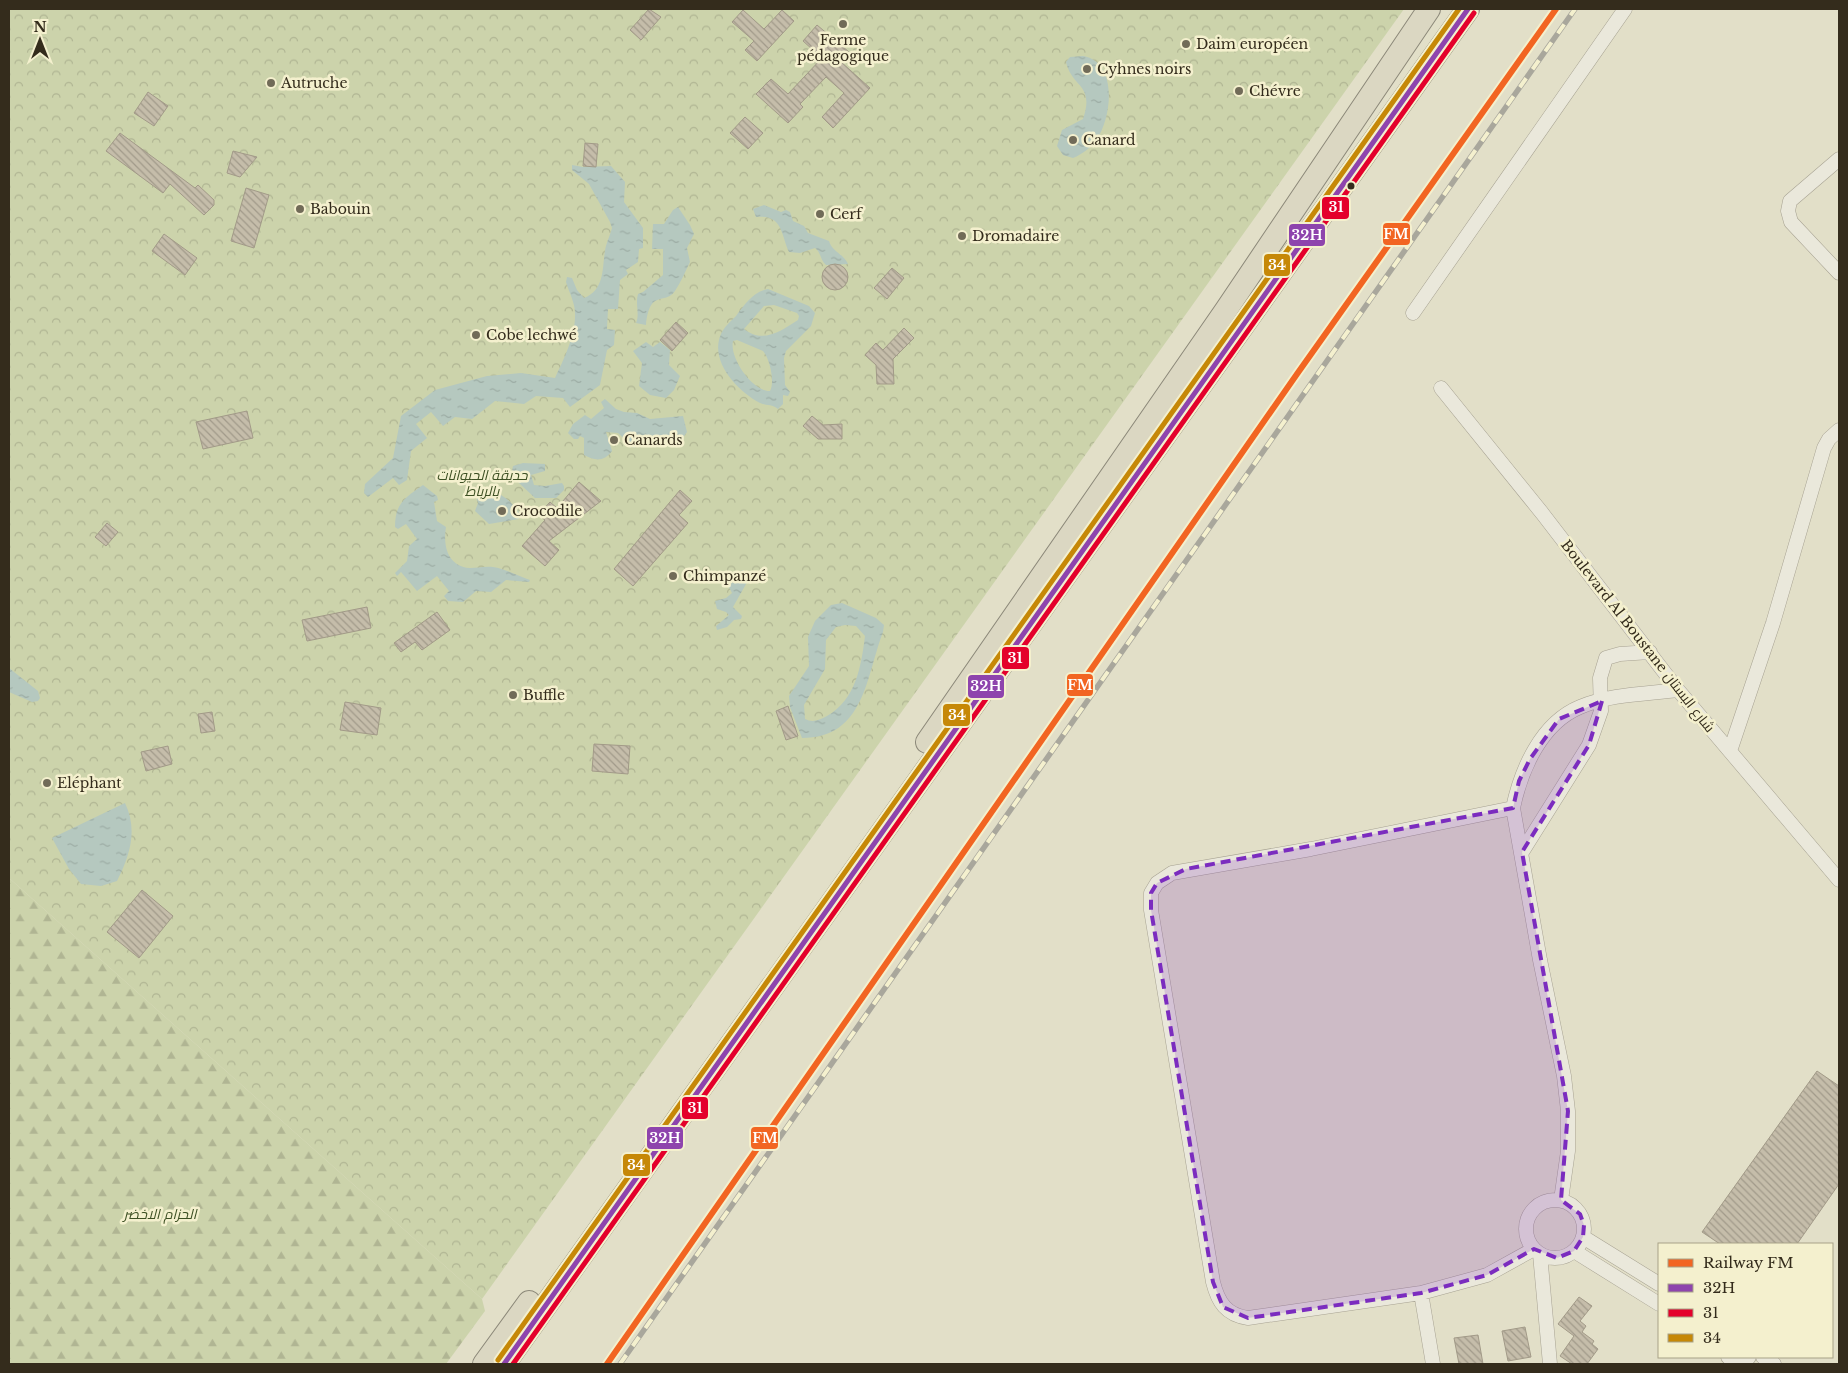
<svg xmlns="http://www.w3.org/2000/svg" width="1848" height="1373" viewBox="0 0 1848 1373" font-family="'Libre Baskerville',Cairo,serif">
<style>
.forest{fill:url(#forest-firs)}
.park{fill:url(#park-crowns)}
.water{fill:url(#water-ripples);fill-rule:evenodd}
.building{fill:url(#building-back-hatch);stroke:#a29a88}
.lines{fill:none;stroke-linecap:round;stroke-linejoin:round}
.minor-casing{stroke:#a7a292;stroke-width:15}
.trunk-casing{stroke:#8c8879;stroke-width:24}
.minor{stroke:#eae8db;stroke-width:14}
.trunk{stroke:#dbd7c2;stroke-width:22}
.rail-casing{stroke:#a9a79c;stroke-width:5.5}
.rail{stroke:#f4f0ce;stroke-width:4;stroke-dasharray:11;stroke-linecap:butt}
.bus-1-casing{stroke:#f4f0ce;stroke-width:9}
.bus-2-casing{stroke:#f4f0ce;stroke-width:9}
.bus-3-casing{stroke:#f4f0ce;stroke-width:9}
.bus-1{stroke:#8e44ad;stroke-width:5}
.bus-2{stroke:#e4002b;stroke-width:5}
.bus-3{stroke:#c68807;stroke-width:5}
.rail-1-casing{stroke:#f4f0ce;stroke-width:10}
.rail-1{stroke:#f26522;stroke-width:6}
.marked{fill:#7b2cbf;fill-opacity:0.2;stroke:#7b2cbf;stroke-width:4;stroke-dasharray:10 6;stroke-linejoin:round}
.poi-dot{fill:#716b58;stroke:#f4f0ce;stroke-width:2}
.bus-dot{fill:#342c1c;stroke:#f4f0ce;stroke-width:2}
.labels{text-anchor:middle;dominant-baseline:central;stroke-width:5;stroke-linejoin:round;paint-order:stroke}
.poi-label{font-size:14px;fill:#342c1c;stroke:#f4f0ce;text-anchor:start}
.park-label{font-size:14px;font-style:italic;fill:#3d5023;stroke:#f4f0ce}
.street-label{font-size:14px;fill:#342c1c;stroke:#f4f0ce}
.line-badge{stroke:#f4f0ce;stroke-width:2}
.badge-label{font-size:14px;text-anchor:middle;font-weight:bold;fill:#fff}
</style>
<defs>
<pattern id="forest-firs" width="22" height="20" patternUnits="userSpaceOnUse" patternTransform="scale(1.25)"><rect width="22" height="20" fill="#ccd3ab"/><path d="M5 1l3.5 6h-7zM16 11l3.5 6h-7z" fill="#b0b593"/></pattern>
<pattern id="park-crowns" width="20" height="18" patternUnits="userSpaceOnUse" patternTransform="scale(1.25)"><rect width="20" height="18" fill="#ccd3ab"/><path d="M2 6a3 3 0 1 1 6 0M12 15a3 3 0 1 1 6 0" fill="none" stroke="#b0b593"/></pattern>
<pattern id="water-ripples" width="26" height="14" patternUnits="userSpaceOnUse" patternTransform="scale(1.25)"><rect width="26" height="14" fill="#b5c8bf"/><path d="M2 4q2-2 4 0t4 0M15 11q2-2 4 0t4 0" fill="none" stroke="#9caca4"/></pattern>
<pattern id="building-back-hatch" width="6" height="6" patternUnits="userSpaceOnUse" patternTransform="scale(1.25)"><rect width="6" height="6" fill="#c5bdaa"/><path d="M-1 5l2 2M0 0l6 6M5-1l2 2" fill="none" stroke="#a19a8a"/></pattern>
</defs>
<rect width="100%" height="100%" fill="#e2dfc8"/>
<path class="forest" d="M9,878l473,421 3,12 -39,53h-437z"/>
<path class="park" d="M9,9h1395l-922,1290 -473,-421z"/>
<path class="water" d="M1083,56c35,6 29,61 14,83 -7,9 -14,15 -24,19l-10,-3 -6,-9 5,-16 21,-11c12,-35 -11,-31 -17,-57l4,-5z
M572,165l11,2 28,-1 14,16 -1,20 19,26v20l-4,1 -1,13 -12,8 2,4 -8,6 -2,29h-10l-1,20 8,1 -1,15 -7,5 -7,35 -30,22 -7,-9 -27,-2 -12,8 -29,-3 -23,18 -17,-2 -12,9 -12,-14 -15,12 11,14 -16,13 -4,29 -8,5 -6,-7 -25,19 -4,-4 1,-9 28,-26 8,-42 34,-26 52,-14 34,-3 34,5c9,-19 21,-43 20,-65 0,-10 -6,-21 -9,-31l1,-5 5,1 5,12 7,8c21,-8 18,-30 21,-47 1,-8 5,-15 7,-23l-2,-6 -21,-38 -17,-14z
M764,205l17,7 5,-2 4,2 3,9 11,5 4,7 21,8c3,11 15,13 19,23l-22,1c-6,-5 -5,-13 -11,-17l-15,5 -11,-1c-8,-17 -6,-38 -33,-35l-3,-8z
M678,207l12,18 4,9 -7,14 3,14c-5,10 -9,20 -15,29 -11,15 -25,-3 -29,34l-10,-2c4,-9 -1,-19 2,-29l5,-2 20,-17v-26h-11l1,-25h11l9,-14z
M768,289l41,17 6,7 -4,13 -25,25 -2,7 1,27 5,7 -2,4 -5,-1v9l-5,5c-6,-5 -12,-3 -18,-6 -23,-12 -51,-42 -39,-69 3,-7 10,-13 15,-18 9,-12 17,-24 32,-27zM774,305l23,8 2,3 -1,4c-17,11 -35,24 -54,9l20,-23zM737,340l26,11c7,8 12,31 7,40 -17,1 -41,-33 -37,-50z
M646,342l7,5 7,-5 10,8 -1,15 11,11 -6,14 -8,8 -16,-3 -11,-9 3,-23 -9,-12z
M605,399l11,10 8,3 13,1 13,6 33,-3 4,16 -7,10 -11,4 -17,-7 -18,9 -16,-15 -12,-1 6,19c-8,11 -17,10 -28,4v-17l-4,-2 -2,3h-4l-6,-6 5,-9 12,-9 6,4 13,-11 -3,-6z
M523,463l22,1v7l-14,4 3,10 11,1 17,-3 2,3v4l-8,8h-21l-16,-15 -7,-12 1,-5z
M423,485l14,11 1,4 -4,2 3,19 9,6c-3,18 1,39 24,41 7,0 15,-2 23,-1 13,2 25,9 37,13l-1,2 -23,-2 -15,12 -15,-1 -13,11 -15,-1 -4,-5 5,-5 -12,-15 -20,15 -16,-19 -4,4 -2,-3 12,-12 2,-15 8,-7 -11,-15 -8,5 -3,-2c0,-24 10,-29 28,-42z
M492,492c11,1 22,13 28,22l-1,5 -30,5 -14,-13 3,-8 -2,-8z
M743,570l7,7 -17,30 9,9 -1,3 -7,1 -7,7 -10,3 -1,-4 13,-11 -3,-3 -9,-3 -2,-8 11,-3 6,-5 -3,-6 10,-15z
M842,603l34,15 8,7 -1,7c-17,44 -18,106 -81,106l-12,-31 -1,-11 20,-30 -1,-29 7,-16 16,-16zM845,625l11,1 9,10c-4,31 -9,63 -38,80 -8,4 -14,7 -22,3l-1,-14 21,-36 1,-29 10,-13z
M9,668l29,23 2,7 -2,3 -6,1 -23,-10z
M125,803c13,27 5,52 -8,78l-16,5 -20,-2 -12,-15 -17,-31z"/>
<path class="building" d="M649,9l12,8 -20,23 -11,-10z
M743,10l21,19 18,-19 12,11 -37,40 -12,-11 9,-9 -22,-19z
M817,25l32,27 -9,9 30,27 -37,40 -11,-11 22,-24 -18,-16 -26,27 3,3 -15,16 -32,-29 15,-15 17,15 34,-36 -19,-17z
M148,92l20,14 -14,20 -20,-13z
M745,117l18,16 -15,16 -18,-16z
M120,133l75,55 3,-3 16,15v5l-10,10 -34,-31 -7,9 -57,-42z
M585,143l13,1 -2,23 -13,-1z
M233,151l24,6 -17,20 -13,-4z
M246,188l23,7 -15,53 -23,-7z
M164,234l33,24 -12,17 -33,-24z
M822 277a13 13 0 1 1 26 0a13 13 0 1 1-26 0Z
M892,268l12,10 -17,21 -13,-11z
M676,322l12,11 -16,18 -12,-11z
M904,328l10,10 -21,21 1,25h-17l-1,-19 -11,-10 11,-12 7,7z
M247,411l6,27 -50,11 -7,-27z
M812,416l11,9 19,-1v15h-24l-15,-13z
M579,482l22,19 -52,40 10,9 -14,16 -23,-20 23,-26 -7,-5 12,-13 7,6z
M680,490l12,11 -13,14 9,8 -55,63 -19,-17z
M107,523l11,9 -12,14 -11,-9z
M367,607l4,21 -64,13 -5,-21z
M437,612l13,18 -28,20 -7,-8 -14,10 -7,-9z
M345,702l36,6 -4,27 -37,-5z
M788,706l10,30 -12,4 -10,-29z
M212,712l3,19 -14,2 -3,-19z
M594,744l36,2 -2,28 -36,-3z
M168,746l4,18 -26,7 -5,-19z
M142,890l31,26 -34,42 -32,-26z
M1817,1071l22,15v98l-42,60h-77l-18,-12z
M1579,1297l13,9 -12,15 6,5 -4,6 12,9 -2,3 6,5 -11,15h-15l-12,-8 14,-20 -16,-12z
M1525,1327l6,30 -23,4 -6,-30z
M1478,1335l5,29h-24l-5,-26z"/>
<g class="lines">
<defs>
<path id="minor" d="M1839,159l-49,42 -2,10 3,11 48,51
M1413,313l212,-304
M1441,388l101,125 136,177 161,190
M1730,751l43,-128 51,-175 5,-9 10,-9
M1513,808l27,152 24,116 4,35v40l-7,49
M1522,852l67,-107 12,-34 -1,-33 6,-20 14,-4 30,-2
M1526 1229a29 29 0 1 1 58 0a29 29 0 1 1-58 0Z
M1583,1237l76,47
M1534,1249l-47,26 -66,18 -173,25c-22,-3 -30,-16 -35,-36l-62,-372v-17l6,-10 15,-10 139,-24 202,-41c8,-38 28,-85 67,-101 30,-13 66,-13 98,-17
M1574,1251l85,53
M1540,1254l10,110
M1421,1293l12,71
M1728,1357l9,7
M1763,1357l11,7
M1743,1364l6,-7"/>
<path id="trunk" d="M927,742l299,-432 203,-301
M484,1364l45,-62
M504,1364l964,-1355"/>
</defs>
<use href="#minor" class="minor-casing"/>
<use href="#trunk" class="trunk-casing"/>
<use href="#minor" class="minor"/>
<use href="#trunk" class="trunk"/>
<defs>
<path id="rail" d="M620,1364l955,-1355"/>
</defs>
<use href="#rail" class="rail-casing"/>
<use href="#rail" class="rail"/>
<defs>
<path id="bus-1" d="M504,1364l964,-1355"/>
<path id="bus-2" d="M513,1364l961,-1351"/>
<path id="bus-3" d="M498,1360l961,-1351"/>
</defs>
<use href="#bus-1" class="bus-1-casing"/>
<use href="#bus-2" class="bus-2-casing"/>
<use href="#bus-3" class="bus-3-casing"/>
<use href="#bus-1" class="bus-1"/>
<use href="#bus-2" class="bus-2"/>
<use href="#bus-3" class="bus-3"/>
<defs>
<path id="rail-1" d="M607,1364l690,-990 259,-365"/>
</defs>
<use href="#rail-1" class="rail-1-casing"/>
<use href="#rail-1" class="rail-1"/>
</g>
<path class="marked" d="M1602,701l-13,44 -67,107 46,259 -7,89 19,14 4,11 -1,12 -9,14 -17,7 -23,-9 -47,26 -66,18 -173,25 -25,-11 -10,-25 -62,-372v-17l6,-10 29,-14 327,-61 6,-27 11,-22 29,-40z"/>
<g class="poi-dot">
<circle cx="843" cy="24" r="5"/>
<circle cx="1186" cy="44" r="5"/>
<circle cx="1087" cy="69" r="5"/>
<circle cx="271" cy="83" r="5"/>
<circle cx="1239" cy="91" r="5"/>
<circle cx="1073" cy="140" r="5"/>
<circle cx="300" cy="209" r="5"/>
<circle cx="820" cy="214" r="5"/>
<circle cx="962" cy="236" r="5"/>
<circle cx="476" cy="335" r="5"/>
<circle cx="614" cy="440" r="5"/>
<circle cx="502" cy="511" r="5"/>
<circle cx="673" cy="576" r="5"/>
<circle cx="513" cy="695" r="5"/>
<circle cx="47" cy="783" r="5"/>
</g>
<circle class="bus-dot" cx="1351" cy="186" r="4.5"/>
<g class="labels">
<g class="poi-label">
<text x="843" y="40" text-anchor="middle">Ferme<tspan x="843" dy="16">pédagogique</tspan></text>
<text x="1196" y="44">Daim européen</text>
<text x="1097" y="69">Cyhnes noirs</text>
<text x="281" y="83">Autruche</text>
<text x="1249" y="91">Chévre</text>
<text x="1083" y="140">Canard</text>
<text x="310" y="209">Babouin</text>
<text x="830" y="214">Cerf</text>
<text x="972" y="236">Dromadaire</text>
<text x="486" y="335">Cobe lechwé</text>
<text x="624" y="440">Canards</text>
<text x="512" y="511">Crocodile</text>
<text x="683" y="576">Chimpanzé</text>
<text x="523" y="695">Buffle</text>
<text x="57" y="783">Eléphant</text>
</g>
<g class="park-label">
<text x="482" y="475">حديقة الحيوانات<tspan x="482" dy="16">بالرباط</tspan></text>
<text x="160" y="1214">الحزام الاخضر</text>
</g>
<g class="street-label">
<text transform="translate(1638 636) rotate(52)">Boulevard Al Boustane شارع البستان</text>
</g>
</g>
<g class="line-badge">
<rect x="1321" y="196" width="29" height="24" rx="5" fill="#e4002b"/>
<rect x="1382" y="222" width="29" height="24" rx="5" fill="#f26522"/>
<rect x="1288" y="223" width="38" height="24" rx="5" fill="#8e44ad"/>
<rect x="1263" y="253" width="28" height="24" rx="5" fill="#c68807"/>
<rect x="1001" y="646" width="29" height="24" rx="5" fill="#e4002b"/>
<rect x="1066" y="673" width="28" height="24" rx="5" fill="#f26522"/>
<rect x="967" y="674" width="38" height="25" rx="5" fill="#8e44ad"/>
<rect x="942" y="703" width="29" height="24" rx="5" fill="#c68807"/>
<rect x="681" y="1096" width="28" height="24" rx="5" fill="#e4002b"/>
<rect x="750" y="1126" width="29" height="24" rx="5" fill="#f26522"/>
<rect x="646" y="1126" width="38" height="24" rx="5" fill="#8e44ad"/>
<rect x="622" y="1153" width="29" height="24" rx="5" fill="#c68807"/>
</g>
<g class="badge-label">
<text x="1336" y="212">31</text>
<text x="1396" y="239">FM</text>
<text x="1307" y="240">32H</text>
<text x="1277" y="270">34</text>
<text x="1015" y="663">31</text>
<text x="1080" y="690">FM</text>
<text x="986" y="691">32H</text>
<text x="957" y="720">34</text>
<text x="695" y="1113">31</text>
<text x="765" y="1143">FM</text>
<text x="665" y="1143">32H</text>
<text x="636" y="1170">34</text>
</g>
<rect width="1848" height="1373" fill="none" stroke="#342c1c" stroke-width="20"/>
<rect x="1658" y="1243" width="175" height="115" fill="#f4f0ce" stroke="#a7a287"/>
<rect x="1668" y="1259" width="25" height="8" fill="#f26522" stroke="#a7a287"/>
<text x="1703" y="1268" font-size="15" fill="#342c1c">Railway FM</text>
<rect x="1668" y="1284" width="25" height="8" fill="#8e44ad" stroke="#a7a287"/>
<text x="1703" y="1293" font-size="15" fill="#342c1c">32H</text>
<rect x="1668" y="1309" width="25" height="8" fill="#e4002b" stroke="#a7a287"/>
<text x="1703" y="1318" font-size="15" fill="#342c1c">31</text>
<rect x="1668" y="1334" width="25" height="8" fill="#c68807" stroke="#a7a287"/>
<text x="1703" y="1343" font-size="15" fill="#342c1c">34</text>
<g transform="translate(40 40)" stroke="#f4f0ce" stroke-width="4" paint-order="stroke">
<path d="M0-4L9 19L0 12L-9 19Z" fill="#342c1c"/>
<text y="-8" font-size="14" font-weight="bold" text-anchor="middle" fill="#342c1c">N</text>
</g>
</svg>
